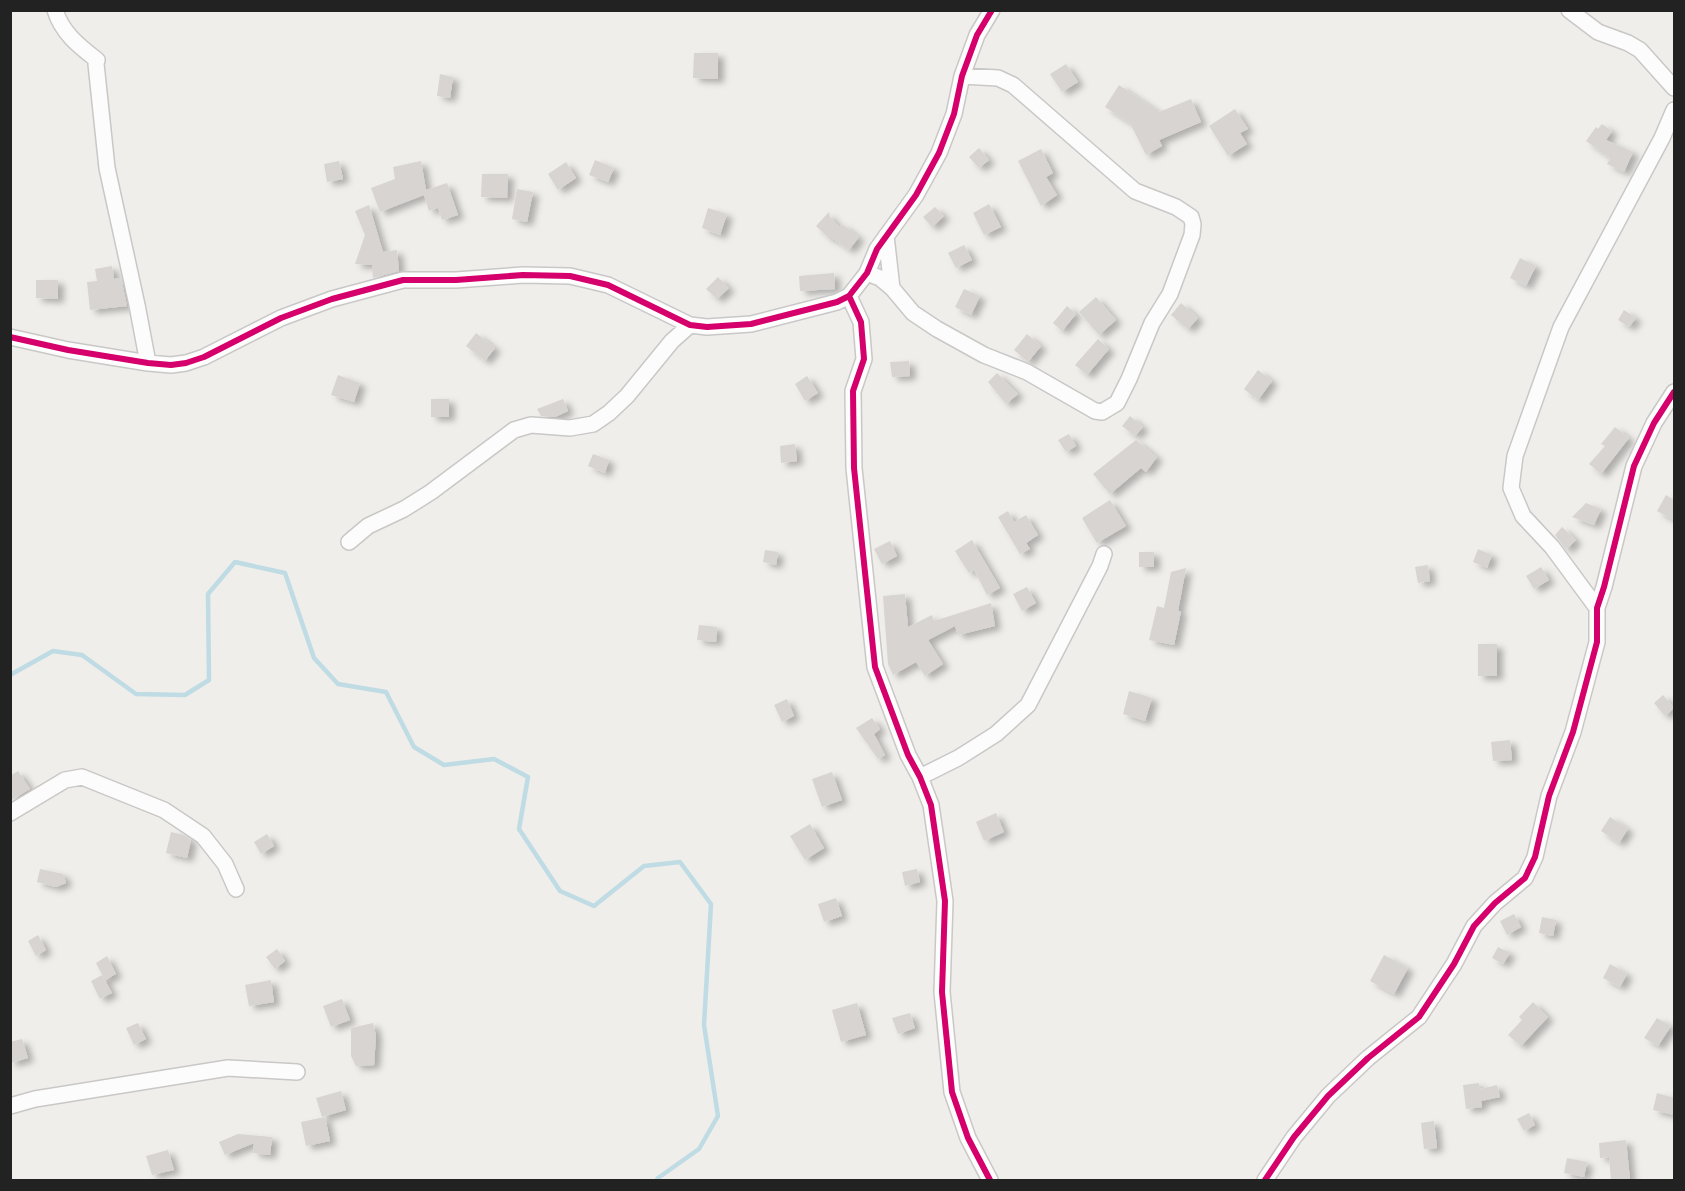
<svg xmlns="http://www.w3.org/2000/svg" width="1685" height="1191" viewBox="0 0 1685 1191" font-family="Roboto,sans-serif">
<style>
.lines{fill:none;stroke-linecap:round;stroke-linejoin:round}
.stream{stroke:#bfdbe3;stroke-width:4.5}
.building{fill:#d7d4d2;filter:url(#shadow)}
.minor-casing{stroke:#c9c8c7;stroke-width:18}
.minor{stroke:#fdfcfc;stroke-width:15}
.cycleway-casing{stroke:#fff;stroke-width:10}
.cycleway{stroke:#d6006c;stroke-width:6}
</style>
<defs>
<filter id="shadow"><feDropShadow dx="6" dy="4" stdDeviation="3" flood-color="#0004"/></filter>
</defs>
<rect width="100%" height="100%" fill="#f0eeeb"/>
<g class="lines">
<path class="stream" d="M10,675l43,-24 29,4 54,39 49,1 24,-15 -1,-86 27,-32 50,11 29,85 24,26 48,8 28,55 30,18 50,-6 34,18 -9,52 41,62 34,15 50,-40 36,-4 31,42 -7,121 14,91 -19,33 -41,29 -1,2"/>
</g>
<path class="building" d="M694,53h24v26l-25,-1z
M1066,64l12,18 -16,10 -12,-18z
M440,74l13,3 -3,21 -13,-2z
M1119,85l40,27 32,-13 10,23 -42,18 3,6 -16,9 -16,-32 -25,-16z
M1235,109l13,20 -8,4 7,11 -19,12 -19,-30z
M1602,124l10,7 -6,9 27,12 -9,20 -17,-8 3,-6 -24,-17 10,-14 2,2z
M979,148l10,12 -10,8 -10,-11z
M1041,149l12,24 -7,4 11,18 -16,11 -23,-45z
M595,160l19,8 -6,14 -19,-7z
M339,161l4,18 -16,3 -3,-18z
M421,161l5,29 21,-7 11,32 -16,5 -4,-12 -9,3 -5,-16 -44,17 -9,-24 24,-9 -2,-12z
M566,162l10,16 -18,12 -10,-16z
M482,174h26l-1,24 -26,-1z
M517,189l16,3 -6,30 -15,-3z
M989,204l12,23 -17,8 -11,-22z
M369,205l14,47 14,-2 2,21 -26,7 -1,-13 -17,-1 10,-29 -10,-24z
M935,207l9,9 -12,11 -9,-10z
M708,208l19,6 -7,21 -18,-7z
M829,212l1,5 10,10 2,-3 17,13 -10,13 -18,-13v3l-15,-14z
M964,245l8,15 -16,8 -8,-15z
M1520,258l16,8 -10,20 -16,-8z
M112,266l2,13 7,-1 6,28 -37,4 -3,-28 10,-1 -2,-12z
M834,273l1,16 -35,2 -1,-15z
M718,277l11,11 -12,11 -11,-10z
M36,280h22v19l-22,-1z
M964,289l16,7 -9,19 -16,-8z
M1096,297l20,23 -17,15 -20,-23z
M1181,303l17,15 -10,11 -17,-14z
M1067,306l9,8 -14,17 -9,-8z
M1624,310l12,8 -7,9 -11,-7z
M476,333l19,15 -10,13 -19,-15z
M1027,334l14,12 -13,16 -14,-12z
M1098,339l11,10 -22,26 -12,-10z
M909,361l1,15 -18,1 -2,-15z
M1258,370l14,11 -14,19 -14,-11z
M997,373l21,21 -12,10 -18,-22z
M338,375l22,8 -6,19 -23,-7z
M807,376l11,17 -13,8 -10,-17z
M431,399h18v18h-18z
M563,399l5,12 -13,6 -14,-1 -4,-7z
M1130,416l13,11 -8,9 -13,-10z
M1615,427l14,11 -28,36 -12,-10 16,-18 -4,-2z
M1069,434l7,12 -10,6 -8,-12z
M1136,440l21,17 -11,15 -5,-4 -31,26 -17,-20z
M795,444l2,17 -16,2 -1,-17z
M593,454l16,6 -4,13 -17,-7z
M1666,495l8,5v20l-17,-9z
M1110,500l16,26 -29,17 -15,-25z
M1586,503l15,6 -7,16 -22,-8z
M1008,511l6,11 12,-7 12,20 -12,8 4,6 -10,5 -22,-37z
M1562,527l14,13 -10,10 -11,-15z
M972,540l28,48 -13,7 -13,-25 -5,3 -14,-22z
M890,541l7,15 -15,8 -8,-15z
M1478,549l14,6 -5,13 -14,-6z
M765,550l13,2 -2,13 -13,-3z
M1139,552h15v15h-15z
M1428,565l2,16 -12,2 -3,-16z
M1541,567l8,13 -15,9 -8,-13z
M1186,568l-8,43h3l-7,34 -25,-5 8,-34 7,2 7,-36z
M1027,587l9,16 -14,8 -9,-17z
M905,594l3,33 24,-12 2,6 57,-18 4,23 -37,9 -3,-9 -27,14 15,24 -18,12 -9,-14 -23,13 -5,-11 -5,-68z
M699,625l18,2 -1,15 -19,-2z
M1478,644h19v32h-19z
M1129,691l23,7 -7,23 -22,-7z
M1663,695l11,13 -9,8 -11,-13z
M787,699l7,17 -12,6 -8,-17z
M872,718l8,11 -6,5 11,21 -7,4 -22,-31z
M1510,740l2,20 -19,1 -2,-19z
M18,771l12,18 -20,12v-25z
M832,772l10,28 -20,7 -10,-28z
M996,813l8,19 -20,9 -8,-19z
M1610,817l18,12 -9,14 -18,-12z
M810,824l14,24 -19,12 -15,-24z
M171,832l13,3 7,5 -4,18 -21,-5z
M267,834l7,12 -13,8 -7,-12z
M40,869l23,5 3,9 -10,4 -19,-5z
M917,869l3,13 -15,4 -3,-14z
M836,898l6,18 -18,6 -6,-18z
M1514,914l7,13 -14,8 -7,-14z
M1542,917l14,3 -3,16 -14,-3z
M38,935l8,15 -10,6 -8,-15z
M1498,947l12,6 -7,11 -11,-6z
M277,949l8,12 -10,8 -9,-12z
M1384,955l24,13 -14,26 -24,-13z
M107,956l9,18 -11,6 -9,-17z
M1610,964l17,10 -7,13 -17,-9z
M102,975l10,18 -12,6 -9,-18z
M271,980l3,22 -25,4 -4,-21z
M342,999l8,21 -19,7 -8,-21z
M1533,1002l15,15 -27,29 -13,-11 14,-15 -3,-3z
M857,1003l9,32 -25,7 -9,-32z
M910,1013l5,15 -17,6 -6,-16z
M1657,1018l14,8 -13,20 -14,-8z
M138,1023l8,16 -12,6 -8,-17z
M373,1023l3,13 -2,29 -18,1 -5,-10v-28z
M22,1039l6,19 -18,5v-21z
M1479,1083l1,6 17,-4 3,12 -19,4 1,6 -16,2 -3,-24z
M341,1091l5,19 -24,7 -6,-19z
M1657,1093l17,5v17l-21,-5z
M1529,1113l6,12 -11,6 -7,-12z
M325,1117l5,24 -24,5 -5,-24z
M1434,1121l3,27 -13,1 -3,-26z
M238,1134l34,3 -2,18 -17,-2 1,-10 -29,12 -6,-13z
M1626,1140l4,40h-19l-2,-23 -9,1 -1,-15z
M168,1150l6,20 -22,5 -6,-19z
M1567,1158l20,4 -3,15 -20,-4z"/>
<g class="lines">
<defs>
<path id="minor" d="M55,10c7,23 24,36 42,50l-1,4 11,104 30,137 11,58
M1569,10l29,22 30,11 12,7 34,38
M886,236l6,52
M867,273l13,5 12,10 21,25 24,16 47,26 43,17 68,39 7,1 15,-9 12,-24 23,-56 18,-29 22,-59 1,-11 -2,-7 -15,-10 -41,-16 -122,-106 -15,-7 -36,-2
M849,296l12,26 3,37 -11,32 1,77 21,199 33,88 12,22 11,28 14,96 -3,91 10,100 16,46 22,42
M10,337l58,13 80,13 23,2 15,-2 18,-6 77,-39 51,-19 71,-19h53l67,-5 47,1 38,9 82,40 17,2 44,-3 86,-22 12,-6 18,-23 10,-24 39,-54 23,-42 15,-39 8,-38 15,-41 15,-25
M349,542l19,-16 36,-17 27,-17 83,-62 17,-5 39,3 23,-4 16,-11 18,-17 45,-55 18,-16
M1597,608l-45,-61 -29,-31 -12,-28 4,-32 46,-129 101,-189 12,-28
M920,777l38,-19 38,-24 32,-29 72,-139 4,-12
M10,813l55,-33 17,-3 82,33 39,26 22,28 11,25
M10,1106l25,-7 193,-31 69,4
M1265,1180l29,-43 34,-41 40,-38 51,-41 35,-53 20,-38 21,-23 30,-25 10,-21 14,-61 24,-64 24,-90v-34l7,-21 30,-121 20,-43 20,-31"/>
</defs>
<use href="#minor" class="minor-casing"/>
<use href="#minor" class="minor"/>
<defs>
<path id="cycleway" d="M849,296l12,26 3,37 -11,32 1,77 21,199 33,88 12,22 11,28 14,96 -3,91 10,100 16,46 22,42
M10,337l58,13 80,13 23,2 15,-2 18,-6 77,-39 51,-19 71,-19h53l67,-5 47,1 38,9 82,40 17,2 44,-3 86,-22 12,-6 18,-23 10,-24 39,-54 23,-42 15,-39 8,-38 15,-41 15,-25
M1265,1180l29,-43 34,-41 40,-38 51,-41 35,-53 20,-38 21,-23 30,-25 10,-21 14,-61 24,-64 24,-90v-34l7,-21 30,-121 20,-43 20,-31"/>
</defs>
<use href="#cycleway" class="cycleway-casing"/>
<use href="#cycleway" class="cycleway"/>
</g>
<rect width="1685" height="1191" fill="none" stroke="#222222" stroke-width="24"/>
</svg>
